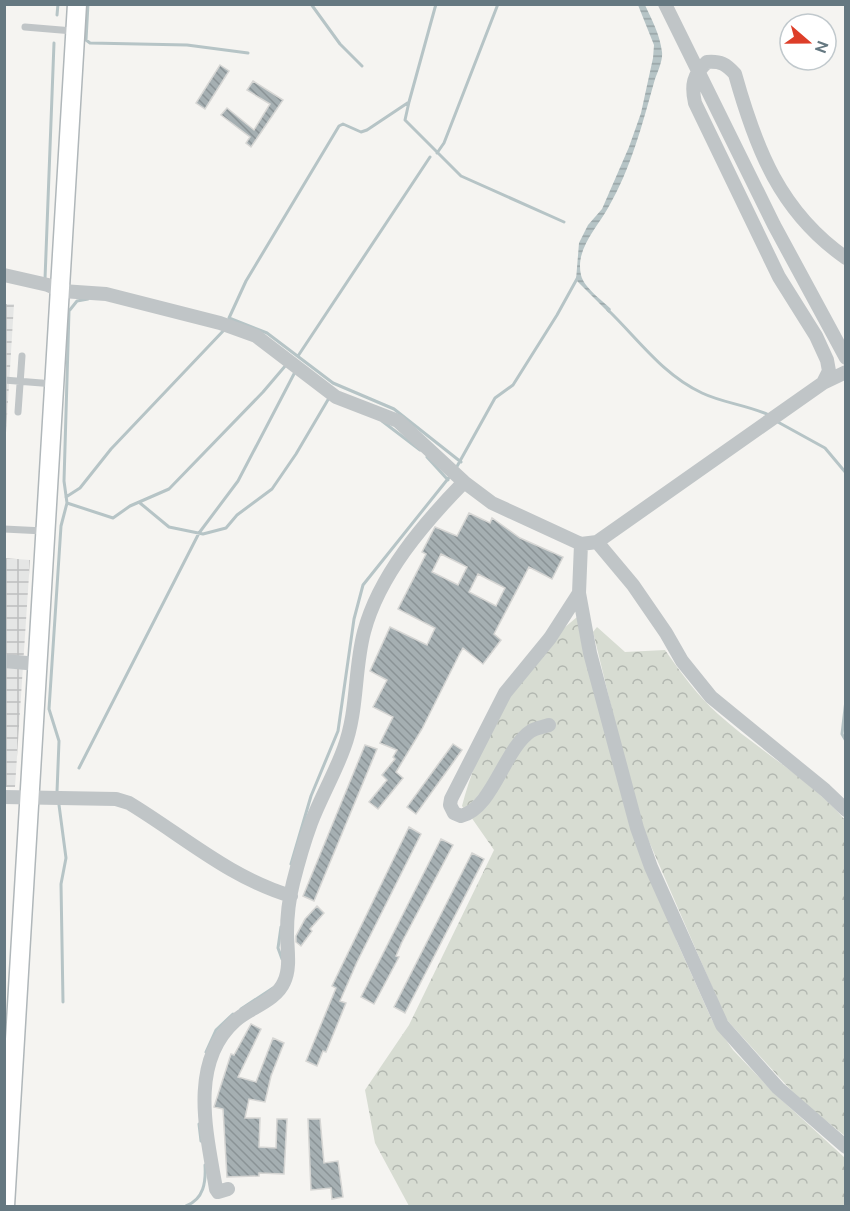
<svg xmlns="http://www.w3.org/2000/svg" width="850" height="1211" viewBox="0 0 850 1211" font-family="Ubuntu,sans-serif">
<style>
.industrial{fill:url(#industrial-grid)}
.forest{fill:url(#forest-crowns)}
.water{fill:url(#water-rules)}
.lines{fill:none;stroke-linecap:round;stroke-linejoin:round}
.stream{stroke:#b6c4c6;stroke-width:3}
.building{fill:url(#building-back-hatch);stroke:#d6d6d4;stroke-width:1.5;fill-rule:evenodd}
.secondary-casing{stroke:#b0b7ba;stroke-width:21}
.lane{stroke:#c0c5c7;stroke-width:7}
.street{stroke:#c0c5c7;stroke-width:14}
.secondary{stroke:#fff;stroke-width:18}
</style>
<defs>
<pattern id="industrial-grid" width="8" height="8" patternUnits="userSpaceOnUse" patternTransform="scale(1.5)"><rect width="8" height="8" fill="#e5e6e5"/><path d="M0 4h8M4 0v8" fill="none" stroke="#bdbfbf"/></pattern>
<pattern id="forest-crowns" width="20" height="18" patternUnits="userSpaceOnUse" patternTransform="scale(1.5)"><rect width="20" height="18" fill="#d7dcd2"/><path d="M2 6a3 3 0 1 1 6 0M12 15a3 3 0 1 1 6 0" fill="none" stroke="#b2b7b0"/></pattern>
<pattern id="water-rules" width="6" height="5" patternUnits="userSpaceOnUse" patternTransform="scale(1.5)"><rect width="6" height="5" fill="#b6c4c6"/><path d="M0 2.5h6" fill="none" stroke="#98a4a6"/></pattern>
<pattern id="building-back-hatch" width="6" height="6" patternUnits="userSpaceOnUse" patternTransform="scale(1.5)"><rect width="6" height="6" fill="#a5afb2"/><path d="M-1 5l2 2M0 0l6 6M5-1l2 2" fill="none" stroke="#8a9396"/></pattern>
</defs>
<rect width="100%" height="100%" fill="#f5f4f1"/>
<path class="industrial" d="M5,304h9l-9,145z
M4,558l26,2 -15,227h-11z"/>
<path class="forest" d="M577,617l100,325 35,78 21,30 41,43 71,65v48h-436l-34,-63 -10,-53 44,-65 85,-175 -23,-33 37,-52 35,-42 -78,87 -3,-4c17,-67 60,-145 115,-189z
M597,627l28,25 40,-2c16,23 32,45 53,64 41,37 91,64 127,106v316l-46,-37 -73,-80 -88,-203 -45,-184z"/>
<path class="water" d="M638,5h7c7,15 15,30 17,47 1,8 -4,19 -7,27 -12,43 -24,90 -47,129 -11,20 -33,41 -27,67 3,13 21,25 30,34l-2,4 -33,-33 3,-37 9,-18 14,-16 27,-62 12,-34 12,-55 1,-13z"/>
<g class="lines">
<path class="stream" d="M88,4l-2,36 4,3 97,2 61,8
M311,4l29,40 22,22
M436,4l-27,98 -42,28 -6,2 -18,-8 -4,2 -93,155 -17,37 38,15 66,50 61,26 67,53
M57,15l1,-11
M409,102l-4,18 56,56 103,46
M437,153l7,-10 54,-139
M45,279l9,-236
M608,310c30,29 55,65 94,83 21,10 45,12 67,22
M298,356l132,-199
M382,421l38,29
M776,421l49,27 21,25
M427,457l21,23
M455,470l40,-72 18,-13 44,-70 21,-38
M66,497l14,-9 31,-39 114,-120
M67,503l46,15 17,-12 39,-17 94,-97 23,-27
M140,503l29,24 34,7 23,-6 11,-13 35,-26 24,-35 33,-56
M846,700l-4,34 4,7
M79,768l120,-235 39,-52 57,-109
M57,792l2,-51 -10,-32 12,-183 6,-23 -3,-22 5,-170 8,-10 11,-2
M59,805l7,53 -5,26 2,118
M291,864l20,-68 27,-65 16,-112 9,-34 88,-110
M281,927l-3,21 4,11
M241,1009l32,-21
M206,1052l10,-22 17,-16
M199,1124l2,17
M186,1206c18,-7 20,-24 19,-41"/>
</g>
<path class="building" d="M220,65l9,6 -24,38 -9,-6z
M253,81l30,19 -32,47 -5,-4 4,-6 -29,-22 6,-7 27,22 16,-26 -23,-14z
M469,513l21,10 2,-5 28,20 43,19 -11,22 -23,-12 -35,67 7,6 -18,24 -20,-16 -3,5 -38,76 -26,43 7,6 -25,31 -9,-7 18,-22 -5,-5 13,-16 -2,-2 4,-7 -17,-7 13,-26 -20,-10 14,-27 -17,-9 20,-44 37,18 8,-17 -37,-19 28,-55 -4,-2 13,-25 22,9zM441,554l26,13 -9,18 -26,-13zM478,574l27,14 -9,18 -27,-14z
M453,744l9,6 -46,64 -9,-7z
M365,745l12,4 -63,152 -11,-5z
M409,827l12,7 -64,128 -17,39 6,2 -20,49 -3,-1 -6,15 -11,-5 30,-73 -4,-2z
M441,839l12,6 -51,97 -6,14 3,1 -25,47 -13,-7z
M472,853l12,6 -79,154 -11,-6z
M317,906l7,7 -14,16 2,2 -11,15 -5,-4v-6l9,-17z
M251,1024l10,5 -23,48 18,5 17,-44 11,5 -13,33 -6,26 -16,-3 -4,19h15l-1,29 17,1 1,-29h10l-3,55 -25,-1v3l-32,1 -4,-68 -9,-2 17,-53 3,1z
M308,1119h12l4,44 14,-2 5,36 -11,2 -1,-11 -20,2z"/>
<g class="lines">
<defs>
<path id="secondary" d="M5,1206l72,-1202"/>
</defs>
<use href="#secondary" class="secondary-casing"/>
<path class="lane" d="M25,27l48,4
M4,380l50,4
M18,412l4,-56
M4,529l40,2"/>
<path class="street" d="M665,4l109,221 72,133
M4,275l44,10 14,6 44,3 114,29 36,13 80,61 62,24 66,61 28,21 89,41 16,-2 226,-159 23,-11
M823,383l6,-12 -2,-11 -11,-24 -37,-59 -84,-174c-4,-18 -2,-28 12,-41 14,-1 19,2 28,12 21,75 45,138 111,184
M597,542l36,43 33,48 16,28 29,36 114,93 21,20
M581,544l-2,49 11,60 47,175 14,39 71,158 56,63 68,59
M4,661l34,3
M549,725c-6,2 -13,3 -18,6 -27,18 -38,77 -70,85l-7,-3 -4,-8 1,-6 54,-106 45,-55 29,-45
M4,797l112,2 13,4c53,32 101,75 162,93
M228,1189l-10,3 -2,-3c-9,-54 -28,-126 19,-168 14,-13 41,-20 49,-39 7,-14 3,-34 3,-49 0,-16 2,-34 6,-50 5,-20 11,-41 18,-60 10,-26 24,-50 33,-75 14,-37 10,-78 20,-116 15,-57 60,-109 100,-150"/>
<use href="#secondary" class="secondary"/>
</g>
<rect width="850" height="1211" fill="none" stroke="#657881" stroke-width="12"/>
<g transform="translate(808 42) rotate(110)"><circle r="28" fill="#ffffff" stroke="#c1c9cd" stroke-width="1.5"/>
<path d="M0-4.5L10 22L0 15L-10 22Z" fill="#dd3e29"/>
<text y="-9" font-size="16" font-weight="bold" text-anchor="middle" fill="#657881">N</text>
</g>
</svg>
